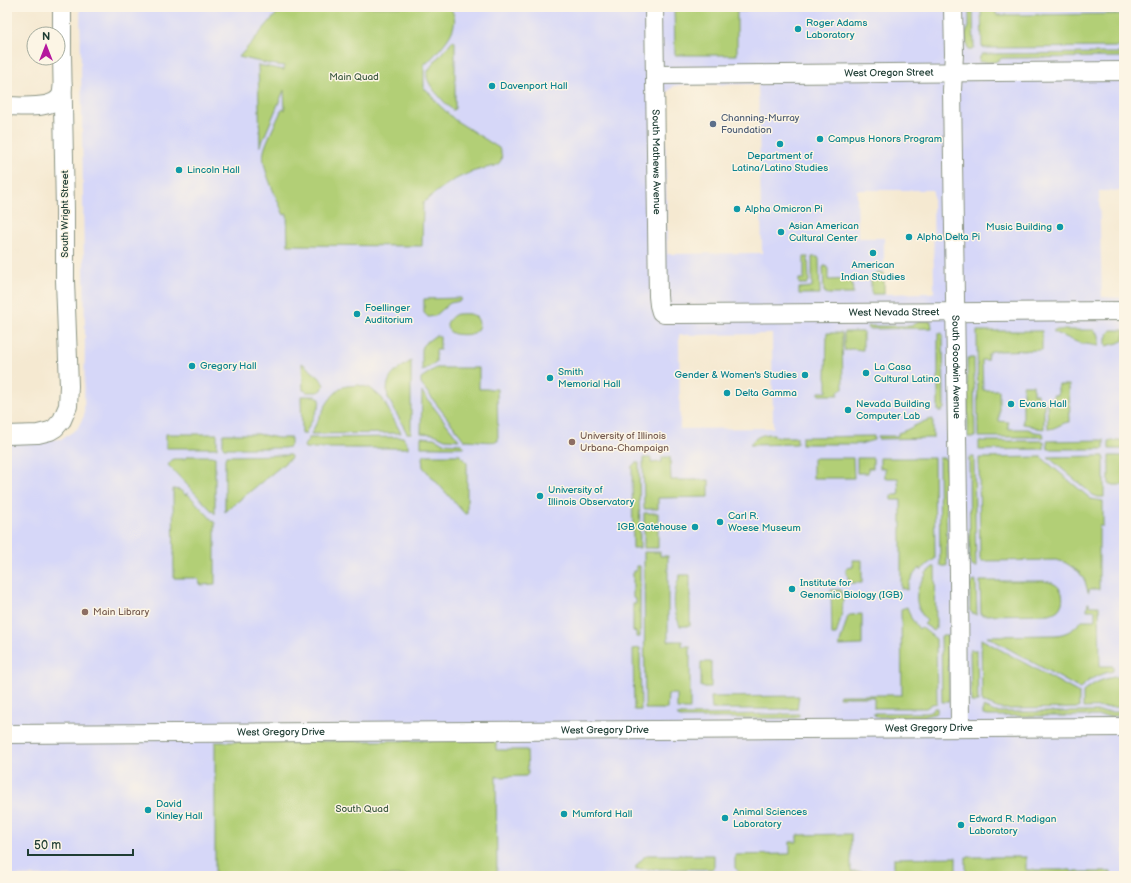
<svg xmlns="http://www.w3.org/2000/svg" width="1131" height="883" viewBox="0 0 1131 883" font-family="'Balsamiq Sans',sans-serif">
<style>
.built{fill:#d6d7f8;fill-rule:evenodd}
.green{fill:#b2cf76;stroke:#688655}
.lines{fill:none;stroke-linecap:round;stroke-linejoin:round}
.minor-casing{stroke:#8a9382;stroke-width:20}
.minor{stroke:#fff;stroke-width:18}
.culture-dot{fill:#0f9aa8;stroke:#fcf5e5;stroke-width:1.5}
.service-dot{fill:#5c6f8a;stroke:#fcf5e5;stroke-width:1.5}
.education-dot{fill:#8d6e63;stroke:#fcf5e5;stroke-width:1.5}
.labels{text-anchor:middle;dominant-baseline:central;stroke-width:3;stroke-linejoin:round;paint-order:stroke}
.culture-label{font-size:10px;fill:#0d838f;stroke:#fcf5e5;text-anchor:start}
.street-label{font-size:10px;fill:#1f3d34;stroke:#fcf5e5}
.park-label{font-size:10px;fill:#3c5a41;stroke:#fcf5e5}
.service-label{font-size:10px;fill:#4e5e75;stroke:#fcf5e5;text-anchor:start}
.education-label{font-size:10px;fill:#785e54;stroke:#fcf5e5;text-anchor:start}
</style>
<rect width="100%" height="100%" fill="#fcf5e5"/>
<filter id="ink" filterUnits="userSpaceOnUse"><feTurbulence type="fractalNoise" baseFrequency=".025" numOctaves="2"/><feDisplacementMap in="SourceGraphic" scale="8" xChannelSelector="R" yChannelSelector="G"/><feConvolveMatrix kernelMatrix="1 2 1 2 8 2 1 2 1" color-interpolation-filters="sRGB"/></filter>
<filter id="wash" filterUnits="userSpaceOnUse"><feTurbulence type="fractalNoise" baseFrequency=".012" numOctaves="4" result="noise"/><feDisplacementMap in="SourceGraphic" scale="16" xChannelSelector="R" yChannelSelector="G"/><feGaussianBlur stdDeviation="0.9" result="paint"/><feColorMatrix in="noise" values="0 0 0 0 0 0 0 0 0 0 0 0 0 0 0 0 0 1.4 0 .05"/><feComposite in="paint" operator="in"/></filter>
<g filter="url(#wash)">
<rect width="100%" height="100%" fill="#f5e9d1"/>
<path class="built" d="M80,7h1044v184h-25l3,106 22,1v578h-1117v-434l55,-3 15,-10 7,-13 1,-81 -3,-215zM758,84l4,169 -95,1 -2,-155 1,-6 8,-7 6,-1zM857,190h76l1,102 -3,1 -47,1v-56h-26zM772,334l1,94 -93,1 -1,-94z"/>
<path class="green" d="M283,7h167c3,5 6,12 4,18 -2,13 -18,28 -27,38h-3v27l2,-1 12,15 17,16 44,28c4,7 4,14 -4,18 -9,2 -19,4 -28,8 -16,6 -30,17 -43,28h-1l-1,44 -134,-1 -1,-31 -3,1 -1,-2c-6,-15 -23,-47 -19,-62 3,-12 12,-28 17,-40l2,-2 2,1 -1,-20 -24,57 -2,-82 26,5v-4l-15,-2 -30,-7 40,-46 4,-1z
M674,7h72v4h-9v44h-62z
M969,7h4l1,41 -2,2h-4l-3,-16 4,-7z
M981,7h15v8l128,-1v33l-140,1 -2,-2z
M452,41h2l1,1v66l-1,2h-2c-7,-8 -27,-26 -25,-36 2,-8 20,-26 25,-33z
M1124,53v4l-122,1 -7,4h-16l1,-5 2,-3z
M804,257h4l1,24 -2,3h-8v-5h5z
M812,257h6l1,2 1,35h-21v-6l13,-1z
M824,266h2l2,3v11l24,-1 1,15h-27v-2h-2l-1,-24z
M875,273h9v21h-12l-1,-2v-14l3,-1z
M461,298l-1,3 -10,2 -15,13 -7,1 -4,-4v-14z
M457,314c5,0 12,-1 16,1 9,4 7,17 -2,19 -5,1 -15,1 -19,-1 -10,-6 -3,-16 5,-19z
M918,321h13l1,7 -64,1v-3h43z
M1054,330h40l2,3 3,2v11l-20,-3 -25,-11z
M1111,330h13v10l-6,3 -12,3v-9h2v-3z
M977,331h65v19l-46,1h-4l-4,3 -1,6h-5l1,30h16v31l9,1v7h20l7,3 8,1 1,4h-66z
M844,332h19v18c-6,0 -13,-3 -18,1l-1,-5z
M827,333h15l1,56h-2l-1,2h-2v4h-19v-3h8v-11l-1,-4z
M938,333h4l1,3 1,72 -2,3h-4z
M436,335l4,2v13h-4v13l-14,8v-25l2,-2z
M967,358h7l1,79h-7z
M411,361v72h-4l-19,-35c-4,-22 8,-27 23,-37z
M302,363l18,15 4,7 -2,5 -4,2h-12v-1l-3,-1z
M436,368h43v21h18l1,52c-11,2 -22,-1 -34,-1l-43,-56v-6z
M359,385l11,3 12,10 19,35 -90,1c8,-15 17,-39 32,-47 5,-2 11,-1 16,-2z
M1023,385h10v9h4v6l7,2v27c-8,0 -14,-5 -21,-5z
M1058,385h11l1,37c-8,0 -14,7 -22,7l-1,-27 6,-2v-5h5z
M422,392l37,48 -14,-1 -11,-5 -13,-1z
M301,396h15l4,3 -1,7 -14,28h-3z
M933,419v19l-55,1v-3h20v-3c12,-3 22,-12 35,-14z
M166,434h51v14h-50l-1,-1z
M223,434h35l20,4h13v7l-2,2 -5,1h-60l-1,-1z
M774,434l1,3h22v7l-47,1c6,-10 14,-11 24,-11z
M874,436v4l-14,4h-58v-7z
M403,437l5,8v3h-103l-1,-2 5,-8z
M421,437l13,1 10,5 18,1 3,3h-44z
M1104,440v9h-56l-1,-8z
M1124,440v9h-15v-8z
M979,441h65v8l-65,1z
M290,455l1,2v1l-66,54v-53l1,-3z
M424,455h36l7,8v51h-2l-42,-47 -1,-10h2z
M188,456h24l3,1v57l-47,-49 5,-6h11z
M1104,456v41h-6l-5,-2 -45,-38z
M1109,456h15v29h-15z
M662,457h8l1,23h38v17l-51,1v11h-14l-1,-51h8v5l11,-1z
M970,457h4l2,111 -4,-2 -2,-3 -1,-105z
M1041,457l50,42 12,2v25h-4v63h-10v3h-1l-3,-11 -6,-9 -10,-7 -5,-3 -8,-2 -74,1 -2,-1 -1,-102z
M813,458h40l1,20h-41z
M857,458h16v10h-5v5h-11z
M880,458h54l1,101 -6,4 -8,7 -2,-2c-6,7 -10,13 -12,22l-6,-2v-88h-10v-5h8l-1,-17h-13v-10h-5z
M939,458h5l2,1 1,107h-7z
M635,463h4l1,85h-7l-1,-82z
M173,489l7,1 6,5 1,-2 28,30v61l-14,1 -3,-5 -2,-2h-22z
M644,513h14v35h-14z
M644,552h16v4h8v85h14v5h8v63h-13v-15h-9l-1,15h-22z
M853,560h9v23h-13l-3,-13 1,-2 6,-1z
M636,566h4v71h-4v-5l-3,-1v-27h3v-5l-3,-1v-27h3z
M933,567h2l1,62 -2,2 -10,-7 3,-3c-13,-14 -14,-31 -1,-46l-1,-1z
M680,575h10v51h-10c-8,-19 -7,-32 0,-51z
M976,581l1,34 -5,-2 -2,-2v-25l2,-4z
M980,581h64c4,1 8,1 12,4 8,5 9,18 2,25 -3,2 -5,3 -9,4l-68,1z
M831,590h10l1,1c3,15 -2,30 -6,44h-4z
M1088,603h1v3h10l1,60h13v5c-12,2 -25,8 -33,18l-92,-52 -1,-1 69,-1c11,-1 19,-6 26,-15h13v-10h-8z
M907,607l4,11 8,11 2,-2 15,12 1,64 -5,1 -6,4h-52v-11h-35l1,-2h62l-1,-86z
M862,614v31l-23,1 9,-30 2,-1z
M941,636h7l1,66h-7z
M981,639l98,54v15l-77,1c-8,-1 -13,-6 -20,-6z
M640,648l1,62h-7l-1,-61z
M970,650h7l1,52h-7z
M701,662h10v25h-10z
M1115,677h9v30l-41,1v-16c10,-9 19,-13 32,-15z
M799,696l-2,13h-85l-1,-12z
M983,707l12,5h129v4h-136l-5,-1z
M934,708h3v5l-15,4h-46l-2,-2v-2h52l4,-1z
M799,714v2l-3,2h-116l-3,-3z
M496,740v10h31l1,24 -2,2 -28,1 -2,-1 1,100h-282v-134z
M851,834v38h43v-14l62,-1v15l-4,4h-209l-8,-8v-13l55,-1v-12h7v-7z
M647,855h67v12l-2,2h-76v-3l8,-9z
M966,857h60v13h45l1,2h39v4h-140l-5,-4z
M640,873h65l1,2 -1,1h-65l-1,-1z"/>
</g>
<g filter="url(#ink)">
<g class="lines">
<defs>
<g id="minor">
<path id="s1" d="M654,7l4,289 1,9 2,7 3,2h13l447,-3"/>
<path id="s2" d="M953,7l1,47 -2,36 7,485 1,152"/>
<path id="s3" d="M655,75l469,-4"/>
<path d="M7,106c14,0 47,4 54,-11 1,-2 1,-6 2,-9"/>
<path d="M7,435l31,-1 12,-3 5,-3 7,-8 6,-14 1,-20 -4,-105v-71l-3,-155v-48"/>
<path id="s4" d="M7,734l1117,-7"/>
</g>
</defs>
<use href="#minor" class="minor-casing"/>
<use href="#minor" class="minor"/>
</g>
</g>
<g class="culture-dot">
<circle cx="798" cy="29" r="4"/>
<circle cx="492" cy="86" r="4"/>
<circle cx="820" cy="139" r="4"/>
<circle cx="780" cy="144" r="4"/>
<circle cx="179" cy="170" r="4"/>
<circle cx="737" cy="209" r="4"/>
<circle cx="1060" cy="227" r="4"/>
<circle cx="781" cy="232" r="4"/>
<circle cx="909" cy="237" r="4"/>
<circle cx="873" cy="253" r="4"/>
<circle cx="357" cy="314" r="4"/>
<circle cx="192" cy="366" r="4"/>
<circle cx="866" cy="373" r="4"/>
<circle cx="805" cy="375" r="4"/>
<circle cx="550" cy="378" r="4"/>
<circle cx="727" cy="393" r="4"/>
<circle cx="1011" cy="404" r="4"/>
<circle cx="848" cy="410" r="4"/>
<circle cx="540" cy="496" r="4"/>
<circle cx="720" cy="522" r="4"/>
<circle cx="695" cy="527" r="4"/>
<circle cx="792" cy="589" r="4"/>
<circle cx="148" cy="810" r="4"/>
<circle cx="564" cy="814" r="4"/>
<circle cx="725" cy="818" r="4"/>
<circle cx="961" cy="825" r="4"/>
</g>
<circle class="service-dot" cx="713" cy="124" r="4"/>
<g class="education-dot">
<circle cx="572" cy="442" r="4"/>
<circle cx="85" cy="612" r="4"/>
</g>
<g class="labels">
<g class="culture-label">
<text x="806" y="23">Roger Adams<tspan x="806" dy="12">Laboratory</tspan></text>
<text x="500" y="86">Davenport Hall</text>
<text x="828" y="139">Campus Honors Program</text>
<text x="780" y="156" text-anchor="middle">Department of<tspan x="780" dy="12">Latina/Latino Studies</tspan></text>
<text x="187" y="170">Lincoln Hall</text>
<text x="745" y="209">Alpha Omicron Pi</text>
<text x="789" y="226">Asian American<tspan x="789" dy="12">Cultural Center</tspan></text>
<text x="1052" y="227" text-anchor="end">Music Building</text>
<text x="917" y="237">Alpha Delta Pi</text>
<text x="873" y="265" text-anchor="middle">American<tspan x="873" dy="12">Indian Studies</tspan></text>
<text x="365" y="308">Foellinger<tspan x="365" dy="12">Auditorium</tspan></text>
<text x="200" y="366">Gregory Hall</text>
<text x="874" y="367">La Casa<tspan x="874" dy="12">Cultural Latina</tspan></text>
<text x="558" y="372">Smith<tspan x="558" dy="12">Memorial Hall</tspan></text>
<text x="797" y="375" text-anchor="end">Gender &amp; Women's Studies</text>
<text x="735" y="393">Delta Gamma</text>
<text x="856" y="404">Nevada Building<tspan x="856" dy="12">Computer Lab</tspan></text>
<text x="1019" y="404">Evans Hall</text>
<text x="548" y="490">University of<tspan x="548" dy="12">Illinois Observatory</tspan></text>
<text x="728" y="516">Carl R.<tspan x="728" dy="12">Woese Museum</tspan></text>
<text x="687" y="527" text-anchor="end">IGB Gatehouse</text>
<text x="800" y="583">Institute for<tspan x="800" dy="12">Genomic Biology (IGB)</tspan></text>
<text x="156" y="804">David<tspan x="156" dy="12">Kinley Hall</tspan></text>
<text x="733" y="812">Animal Sciences<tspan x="733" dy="12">Laboratory</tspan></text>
<text x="572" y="814">Mumford Hall</text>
<text x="969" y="819">Edward R. Madigan<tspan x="969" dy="12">Laboratory</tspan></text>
</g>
<g class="street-label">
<text stroke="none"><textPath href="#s3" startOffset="234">West Oregon Street</textPath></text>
<text stroke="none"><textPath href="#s1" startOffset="155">South Mathews Avenue</textPath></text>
<text transform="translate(65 214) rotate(-90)">South Wright Street</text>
<text stroke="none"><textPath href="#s1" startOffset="539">West Nevada Street</textPath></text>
<text stroke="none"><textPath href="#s2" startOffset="360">South Goodwin Avenue</textPath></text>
<text stroke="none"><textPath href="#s4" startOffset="922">West Gregory Drive</textPath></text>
<text stroke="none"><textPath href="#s4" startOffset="598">West Gregory Drive</textPath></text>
<text stroke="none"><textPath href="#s4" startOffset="274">West Gregory Drive</textPath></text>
</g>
<g class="park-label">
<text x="354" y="77">Main Quad</text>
<text x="362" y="809">South Quad</text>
</g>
<g class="service-label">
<text x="721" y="118">Channing-Murray<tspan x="721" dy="12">Foundation</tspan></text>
</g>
<g class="education-label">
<text x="580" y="436">University of Illinois<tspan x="580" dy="12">Urbana-Champaign</tspan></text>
<text x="93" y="612">Main Library</text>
</g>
</g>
<rect width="1131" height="883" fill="none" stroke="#fcf5e5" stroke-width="24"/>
<g transform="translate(46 46)"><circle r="19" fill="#fcf5e5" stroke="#a4ab9e"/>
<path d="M0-3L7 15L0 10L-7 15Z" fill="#b5179e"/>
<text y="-6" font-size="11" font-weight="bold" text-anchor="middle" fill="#1f3d34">N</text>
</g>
<path d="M28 849v6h105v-6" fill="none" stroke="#1f3d34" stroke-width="2"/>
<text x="34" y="849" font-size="12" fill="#1f3d34" stroke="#fcf5e5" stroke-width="3" paint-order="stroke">50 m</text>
</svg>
